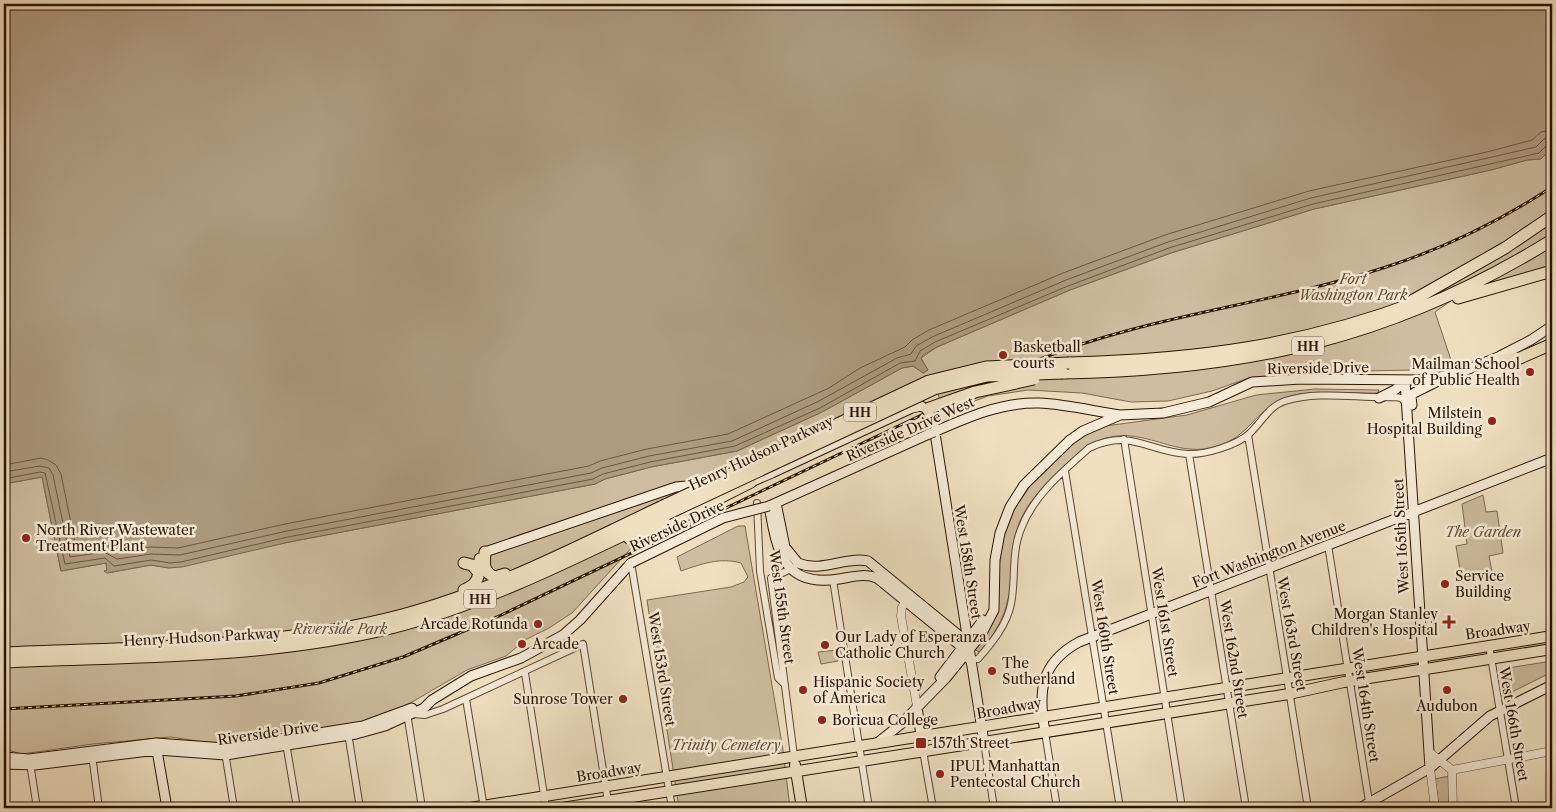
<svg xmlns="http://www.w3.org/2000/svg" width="1556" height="812" viewBox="0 0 1556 812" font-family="'Libre Caslon Text',serif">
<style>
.green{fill:#cebda0;stroke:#7d6850}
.water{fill:#ad9a7f;stroke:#79644c}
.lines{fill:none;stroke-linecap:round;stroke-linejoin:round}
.shore{stroke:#6c5640;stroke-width:1}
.minor-casing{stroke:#5d4630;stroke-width:8}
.tertiary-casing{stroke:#5d4630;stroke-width:9}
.secondary-casing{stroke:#2c1300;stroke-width:11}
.primary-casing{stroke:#2c1300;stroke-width:12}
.motorway-casing{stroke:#2c1300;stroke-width:13}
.minor{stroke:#f5ebd7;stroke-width:6}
.tertiary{stroke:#f5ebd7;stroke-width:8}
.secondary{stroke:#f5ebd7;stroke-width:9}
.primary{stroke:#efe0c1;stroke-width:10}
.motorway{stroke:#efe0c1;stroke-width:11}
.rail-casing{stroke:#2c1300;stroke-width:3}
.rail{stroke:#f5ebd7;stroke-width:1;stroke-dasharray:4;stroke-linecap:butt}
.secondary-bridge-casing{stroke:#2c1300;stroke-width:11;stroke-linecap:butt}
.motorway-bridge-casing{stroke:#2c1300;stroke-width:13;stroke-linecap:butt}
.secondary-bridge{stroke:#f5ebd7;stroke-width:9}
.motorway-bridge{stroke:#efe0c1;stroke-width:11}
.poi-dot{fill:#8f2418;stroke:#f5ebd7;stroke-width:2}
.labels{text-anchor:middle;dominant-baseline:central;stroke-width:5;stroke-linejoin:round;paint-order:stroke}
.shield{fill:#f5ebd7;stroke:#685440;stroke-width:1}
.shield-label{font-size:12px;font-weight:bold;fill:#2c1300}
.park-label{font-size:14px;font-style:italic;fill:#654e38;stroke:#f5ebd7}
.poi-label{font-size:14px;fill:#2c1300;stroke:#f5ebd7;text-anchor:start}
.street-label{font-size:14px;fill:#2c1300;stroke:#f5ebd7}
</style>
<rect width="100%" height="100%" fill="#efe0c1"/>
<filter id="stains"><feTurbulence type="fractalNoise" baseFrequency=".004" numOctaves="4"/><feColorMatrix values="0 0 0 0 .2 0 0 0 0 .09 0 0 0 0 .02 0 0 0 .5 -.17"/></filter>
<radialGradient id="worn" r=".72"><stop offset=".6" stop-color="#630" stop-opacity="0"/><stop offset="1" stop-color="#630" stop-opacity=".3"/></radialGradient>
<path class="green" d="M1552,148v118l-84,23 -33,23 17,51 -37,7 -107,2 -59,6 -37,13 -44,10 -37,1 -49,-9 -54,-3 -40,6 -43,16 -14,-35 -308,143 11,25 -62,68 -23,15 -24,12 -19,16 -39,14 -67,39 -37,13 -138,23 -55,-8 -77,7 -71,10 -18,-5v-265l38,-7 19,94 45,-8 1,10 44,-8 18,3 120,-26 306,-58 10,-5 46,-12 86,-16 85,-39 80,-44 11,-2 10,7 5,-3 -7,-12 16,-11 133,-57 101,-37 143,-44 177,-39 36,-10 14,-1z
M1315,389l64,1 -1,3c-27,1 -75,-5 -98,7 -28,14 -32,40 -70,48 -25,5 -44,-5 -67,-10 -40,-9 -59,9 -86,35 -12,12 -23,23 -32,38 -17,29 -10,57 -17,88 -4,20 -15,37 -28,53l-3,-1 -2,-2 16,-27 13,-89 7,-19 24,-35 43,-41 27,-12 82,-11 69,-20z
M1483,495l3,17 11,-1 6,42 -14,3 4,21 -31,5 -6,-36 11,-2 -5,-40z
M738,526h7l38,224 7,58h-111l-32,-208 84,-13 13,-5 4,-5 -7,-14c-21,-6 -40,1 -60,8l-4,-14z
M837,650l1,11 -17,3 -3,-12z
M1552,661v11l-46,23 -4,-26z
M1449,776v32h-10l-4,-29z"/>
<path class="water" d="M4,4h1548v144l-11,11 -14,1 -36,10 -177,39 -143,44 -101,37 -133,57 -14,8 -2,4 7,11 -5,3 -10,-7 -11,2 -80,44 -85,39 -86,16 -46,12 -10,5 -306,58 -107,25 -13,1 -18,-3 -44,8 -3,-2 3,-1 -1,-7 -45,8 -19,-94 -38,7z"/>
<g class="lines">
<path class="shore" d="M4,465l37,-7 7,2 8,5 5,9 15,74 28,-4 16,7 31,-4 27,1 107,-24 304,-58 11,-5 47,-12 81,-15 101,-46 31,-20 45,-21 7,-7 17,-10 134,-57 102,-38 144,-44 178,-39 45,-12 9,-8 11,-2
M4,472l36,-6 9,2 4,7 17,82 34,-5 13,7 34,-5 29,1 107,-24 304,-58 11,-5 47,-12 83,-15 85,-39 80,-44 14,-4 5,-8 16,-9 134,-57 102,-38 143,-44 225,-51 8,-8 8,-2
M4,479l36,-7 5,1 20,91 40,-6 9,8 37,-6 19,3 11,-1 107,-25 305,-58 10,-5 47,-12 85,-16 85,-38 80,-45 15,-2 5,-10 15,-9 133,-56 101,-38 144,-44 226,-51 8,-8 5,-2"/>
<defs>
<path id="minor" d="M1248,435l60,373
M1124,439l58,369
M1189,454l57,354
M1065,471l55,337
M757,503l3,68 18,107 5,5
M1328,545l42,263
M631,563l41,245
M791,569l-20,9 23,178
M833,580l36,228
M1489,645l27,163
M968,660l10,-1c13,-15 29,-34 33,-55 5,-24 0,-51 10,-75 12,-33 42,-58 68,-81 43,-20 59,4 99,6 17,1 49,-9 61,-20 12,-11 20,-28 36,-33 35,-11 74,-2 110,-4l6,1 6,6
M525,673l21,135
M466,699l18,109
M407,713l15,95
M412,714l13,1 18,-6 140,-65 26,164
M1045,732l12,76
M348,733l12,75
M984,742l10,66
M286,743l11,65
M923,751l10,57
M225,752l9,56
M92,755l7,53
M30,763l7,45"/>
<path id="tertiary" d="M909,597l-7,10 -1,9 16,90
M1429,752l23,18 1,38
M1430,768l5,40
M1452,770l100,-19"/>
<path id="secondary" d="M1500,356l31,-16 21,-14
M1405,381l25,387
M1379,398l16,-8 10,-9
M1412,405l-1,-9 3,-3 26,-13
M934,427l50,315
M934,432c34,-15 68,-30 105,-29 27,1 54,8 81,12
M929,434l-160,72c8,45 14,82 70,73 13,-2 26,-6 38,-1l91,74
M745,483l6,-1 21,-9 140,-65 9,-2 6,3
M776,503l9,44 13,16c24,10 47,-7 70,-2l99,81
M485,552l191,-65 31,-3
M940,677l43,-57
M917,706l6,45
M1045,732c-7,-40 -5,-69 34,-90l473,-184
M876,744l25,-20 45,-46 35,-43 13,-25 1,-50 5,-27 10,-26 14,-22 46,-45 13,-9 37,-16 43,-2 46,-11 43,-20 49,-3 124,1 34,-7 39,-16
M156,745l11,63
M4,757l25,2 127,-16 69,5 138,-22 49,-18
M4,764l31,1 122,-15 69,5 130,-21 29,-8 39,-18 8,-8 39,-24 50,-18 42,-23 17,-15 51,-57
M1360,808l70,-40 60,-52 62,-31"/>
<path id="primary" d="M795,765l7,43
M470,808l1082,-172
M562,808l727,-114 55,-12 208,-33"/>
<path id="motorway" d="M1458,298l94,-27
M1410,302l95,-54 47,-32
M1501,360l19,-2 32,-14
M1069,363c127,-3 232,-17 351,-62
M1063,373c184,-3 331,-35 489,-133
M629,538l27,-8 95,-48
M485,552c-1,11 -2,21 10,25l10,-3
M464,563l8,2 7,8
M464,590c16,-6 15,-16 16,-31
M4,653c132,-6 269,-4 398,-38 91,-24 176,-69 261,-109
M4,662c129,-6 261,-3 387,-34 97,-25 186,-71 276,-114"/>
</defs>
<use href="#minor" class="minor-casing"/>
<use href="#tertiary" class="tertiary-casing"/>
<use href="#secondary" class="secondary-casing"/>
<use href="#primary" class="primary-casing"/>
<use href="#motorway" class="motorway-casing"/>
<use href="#minor" class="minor"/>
<use href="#tertiary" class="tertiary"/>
<use href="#secondary" class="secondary"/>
<use href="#primary" class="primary"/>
<use href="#motorway" class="motorway"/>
<defs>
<path id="rail" d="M4,709l232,-13 83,-13 84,-26 94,-40 538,-256c113,-46 235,-56 351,-94 59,-19 114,-46 166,-80"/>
</defs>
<use href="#rail" class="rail-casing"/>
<use href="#rail" class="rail"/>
<defs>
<path id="secondary-bridge" d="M927,409l6,14
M929,434l5,-2
M631,563l92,-45 46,-12"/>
<path id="motorway-bridge" d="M927,409l48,-17 59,-13
M663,506l266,-125 57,-14 83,-4
M667,514l267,-125 53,-13 76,-3"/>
</defs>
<use href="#secondary-bridge" class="secondary-bridge-casing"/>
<use href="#motorway-bridge" class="motorway-bridge-casing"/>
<use href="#secondary-bridge" class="secondary-bridge"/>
<use href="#motorway-bridge" class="motorway-bridge"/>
</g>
<g class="poi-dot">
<circle cx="1003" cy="355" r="5"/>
<circle cx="1530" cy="372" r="5"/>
<circle cx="1492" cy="421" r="5"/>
<circle cx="26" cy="538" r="5"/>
<circle cx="1445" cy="584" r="5"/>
<path d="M1446.5 614.5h5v5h5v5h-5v5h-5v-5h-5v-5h5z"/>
<circle cx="538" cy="624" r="5"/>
<circle cx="522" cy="644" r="5"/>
<circle cx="825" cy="645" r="5"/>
<circle cx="992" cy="671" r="5"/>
<circle cx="803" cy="690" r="5"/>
<circle cx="1447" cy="690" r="5"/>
<circle cx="623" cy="699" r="5"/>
<circle cx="822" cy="720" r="5"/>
<rect x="915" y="737" width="12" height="12" rx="2.5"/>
<circle cx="940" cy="774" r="5"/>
</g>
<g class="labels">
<g class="shield">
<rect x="1292" y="336.5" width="32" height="19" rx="4"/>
<rect x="844" y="402.5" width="32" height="19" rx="4"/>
<rect x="464" y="589.5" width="32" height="19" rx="4"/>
</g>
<g class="shield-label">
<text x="1308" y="346">HH</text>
<text x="860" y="412">HH</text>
<text x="480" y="599">HH</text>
</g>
<g class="park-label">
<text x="1353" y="279">Fort<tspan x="1353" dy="16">Washington Park</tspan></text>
<text x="1483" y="532">The Garden</text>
<text x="340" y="629">Riverside Park</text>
<text x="726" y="745">Trinity Cemetery</text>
</g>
<g class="poi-label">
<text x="1013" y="347">Basketball<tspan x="1013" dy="16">courts</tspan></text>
<text x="1520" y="364" text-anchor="end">Mailman School<tspan x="1520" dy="16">of Public Health</tspan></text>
<text x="1482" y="413" text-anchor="end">Milstein<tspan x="1482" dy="16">Hospital Building</tspan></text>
<text x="36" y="530">North River Wastewater<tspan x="36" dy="16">Treatment Plant</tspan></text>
<text x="1455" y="576">Service<tspan x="1455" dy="16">Building</tspan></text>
<text x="1438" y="614" text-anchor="end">Morgan Stanley<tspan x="1438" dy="16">Children's Hospital</tspan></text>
<text x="528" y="624" text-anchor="end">Arcade Rotunda</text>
<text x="835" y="637">Our Lady of Esperanza<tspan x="835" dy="16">Catholic Church</tspan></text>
<text x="532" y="644">Arcade</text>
<text x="1002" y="663">The<tspan x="1002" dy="16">Sutherland</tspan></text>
<text x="813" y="682">Hispanic Society<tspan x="813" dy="16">of America</tspan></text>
<text x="613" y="699" text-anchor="end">Sunrose Tower</text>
<text x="1447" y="706" text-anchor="middle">Audubon</text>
<text x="832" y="720">Boricua College</text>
<text x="932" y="743">157th Street</text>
<text x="950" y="766">IPUL Manhattan<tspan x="950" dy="16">Pentecostal Church</tspan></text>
</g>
<g class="street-label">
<text transform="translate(1318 368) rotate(-1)">Riverside Drive</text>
<text transform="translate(910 429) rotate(-24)">Riverside Drive West</text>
<text transform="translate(761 453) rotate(-25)">Henry Hudson Parkway</text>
<text transform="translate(677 526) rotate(-25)">Riverside Drive</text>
<text transform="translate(1401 536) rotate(-93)">West 165th Street</text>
<text transform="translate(1269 554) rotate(-21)">Fort Washington Avenue</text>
<text transform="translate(968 562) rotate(81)">West 158th Street</text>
<text transform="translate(782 607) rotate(82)">West 155th Street</text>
<text transform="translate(1165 622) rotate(81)">West 161st Street</text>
<text transform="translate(1498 630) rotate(-8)">Broadway</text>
<text transform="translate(1292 634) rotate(80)">West 163rd Street</text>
<text transform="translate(202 637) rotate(-3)">Henry Hudson Parkway</text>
<text transform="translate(1105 637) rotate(81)">West 160th Street</text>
<text transform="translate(1234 659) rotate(81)">West 162nd Street</text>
<text transform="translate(662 669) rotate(81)">West 153rd Street</text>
<text transform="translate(1366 705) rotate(81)">West 164th Street</text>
<text transform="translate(1009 708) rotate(-10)">Broadway</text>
<text transform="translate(1514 724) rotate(80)">West 166th Street</text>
<text transform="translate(268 733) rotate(-8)">Riverside Drive</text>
<text transform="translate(609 772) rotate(-9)">Broadway</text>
</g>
</g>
<rect width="1556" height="812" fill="none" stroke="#efe0c1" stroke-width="20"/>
<rect x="5" y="5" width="1546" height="802" fill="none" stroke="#2c1300" stroke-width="2.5"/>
<rect x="10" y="10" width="1536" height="792" fill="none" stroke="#2c1300"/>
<rect width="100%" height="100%" filter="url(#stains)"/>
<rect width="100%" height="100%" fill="url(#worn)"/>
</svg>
